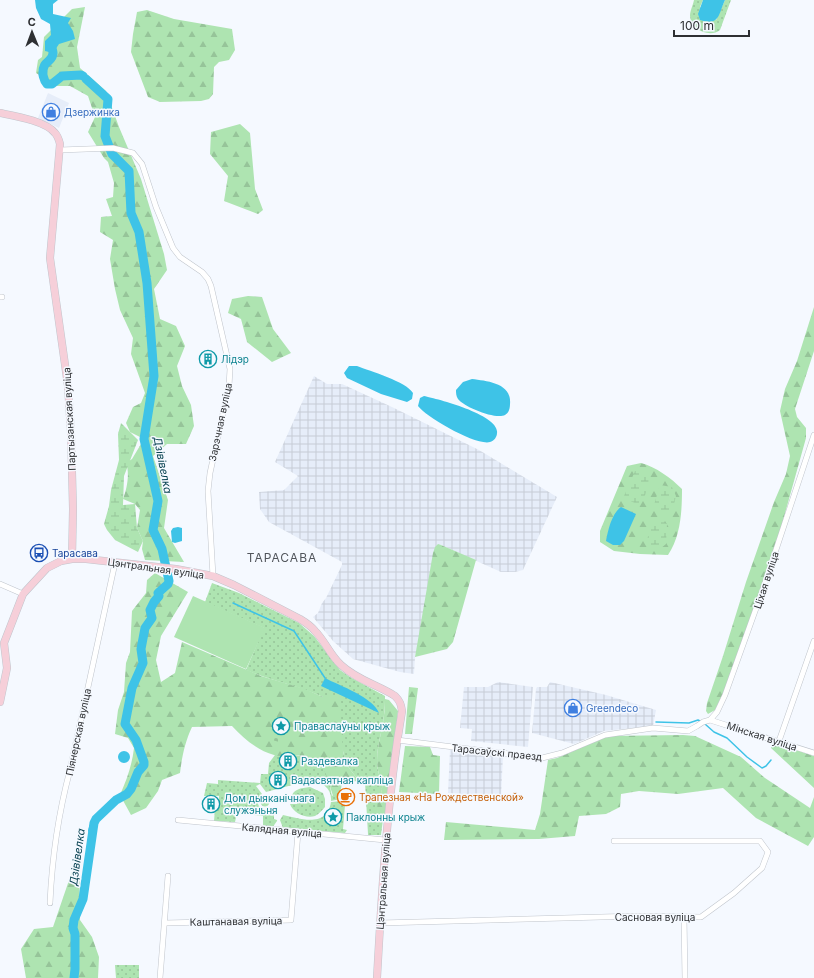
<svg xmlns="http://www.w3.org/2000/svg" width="814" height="978" viewBox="0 0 814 978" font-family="Inter,sans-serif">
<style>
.built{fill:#e6edf9}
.industrial{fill:url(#industrial-grid)}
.grass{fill:url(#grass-dots)}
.forest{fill:url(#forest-firs)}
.wetland{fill:url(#wetland-marsh)}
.cemetery{fill:url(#cemetery-stones)}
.pitch{fill:#aee4b1}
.water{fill:#3ec3e7}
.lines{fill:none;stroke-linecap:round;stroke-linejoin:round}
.stream{stroke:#3ec3e7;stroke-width:1.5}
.river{stroke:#3ec3e7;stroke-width:9}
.street-casing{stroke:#c0c5cc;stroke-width:6}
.secondary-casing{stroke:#c0c5cc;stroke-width:8}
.street{stroke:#fff;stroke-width:5}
.secondary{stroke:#f6cfd9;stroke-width:7}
.labels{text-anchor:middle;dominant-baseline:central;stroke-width:3;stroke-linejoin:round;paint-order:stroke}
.shop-label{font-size:10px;fill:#366cbe;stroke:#f5f9ff;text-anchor:start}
.culture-label{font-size:10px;fill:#0d838f;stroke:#f5f9ff;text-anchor:start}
.street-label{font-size:10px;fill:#2e3033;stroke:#f5f9ff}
.transit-label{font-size:10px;fill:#164399;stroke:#f5f9ff;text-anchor:start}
.food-label{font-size:10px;fill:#c56008;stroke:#f5f9ff;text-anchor:start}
.water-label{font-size:11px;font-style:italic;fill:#0b4554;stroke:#f5f9ff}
.quarter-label{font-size:12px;letter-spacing:1px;fill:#51555b;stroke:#f5f9ff}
</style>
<defs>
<pattern id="industrial-grid" width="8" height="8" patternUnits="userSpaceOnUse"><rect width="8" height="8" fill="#e6edf9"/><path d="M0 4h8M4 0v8" fill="none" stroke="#c6ccd6"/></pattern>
<pattern id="grass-dots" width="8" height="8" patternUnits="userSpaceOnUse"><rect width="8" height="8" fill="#aee4b1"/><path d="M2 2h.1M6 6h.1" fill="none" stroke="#96c499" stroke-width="1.8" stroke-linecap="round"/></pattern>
<pattern id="forest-firs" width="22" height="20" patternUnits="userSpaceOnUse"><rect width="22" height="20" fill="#aee4b1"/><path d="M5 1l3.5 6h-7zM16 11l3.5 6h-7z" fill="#96c499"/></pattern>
<pattern id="wetland-marsh" width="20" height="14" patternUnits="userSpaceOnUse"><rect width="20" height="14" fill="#aee4b1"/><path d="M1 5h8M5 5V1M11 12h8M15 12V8" fill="none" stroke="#96c499"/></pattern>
<pattern id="cemetery-stones" width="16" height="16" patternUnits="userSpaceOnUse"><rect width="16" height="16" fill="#aee4b1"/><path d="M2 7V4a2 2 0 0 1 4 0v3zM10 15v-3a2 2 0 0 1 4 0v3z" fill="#96c499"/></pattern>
</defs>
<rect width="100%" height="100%" fill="#f5f9ff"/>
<path class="built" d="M48,93l21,10 -10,25 -21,-10z"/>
<path class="industrial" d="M314,376l13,8h15l50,23 87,43 78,47 -34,73 -8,2h-14l-60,-27 -26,112 -1,17 -14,-2 -47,-13 -20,-18 -20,-24 5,-4 4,-10 4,-5 16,-33v-3l-73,-40 -9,-13 -1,-17 25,-2 14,-14 -23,-14z
M498,682l35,5 -5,60 -57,-6 1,-12 -12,-1 4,-41h24z
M550,682l56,13 50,15 -3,16 -49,5 -30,13 -42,-11 4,-44 1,-2h10z
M450,750l53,5 -2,42 -53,-4z"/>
<path class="grass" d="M694,0h9l-3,7 16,13 9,-20h6l-11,30c-10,8 -29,0 -30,-14 0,-5 3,-11 4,-16z
M212,583l27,10 60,30 15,13 26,34 10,7 35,19c0,6 0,12 -1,19 -2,22 -14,47 -1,68l-6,30 6,6 -2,16h-13v-1l-3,-52 -6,-1 -13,-17 -3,-13 -20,-54c-26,-12 -52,-16 -77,-27l18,-42 -59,-26z
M275,755c17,0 39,-2 49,14 5,7 6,19 8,27l9,-7v10l-10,2c1,-13 -9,-19 -20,-21l-45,12 -6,-8 -4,2 6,8 -4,4c-2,11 7,14 16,16v5l3,1v1l-5,7h-6l-3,-3v-9l-26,-3 -2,9 -21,-1 1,-12 4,-2v-11h-15l3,-13 11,1v-4l42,3 1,-9h7l1,-11z
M310,787l13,6 2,6v8c-3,3 -6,7 -10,9 -9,3 -22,-3 -25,-12h7v-5h-6c1,-10 10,-11 19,-12z
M260.5 802a4.5 4.5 0 1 1 9 0a4.5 4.5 0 1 1-9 0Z
M342,801l3,4 -2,24 4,1 -2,3 -62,-5 -3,-8 3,-5c18,4 44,13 48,-13z
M115,965h24v13h-23z"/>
<path class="forest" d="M85,7l-8,40 3,21 26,23 13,36 22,52 23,75 3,16 -13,19 6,30 16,7 9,20 -8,20 5,20 9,19 3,21 -8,18h-19l-14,12 15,44 -4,28 20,34 -39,-2 -3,-11 1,-8 -6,-13 3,-18 -5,-6 -12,-5c4,-10 7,-26 3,-36l6,-4 12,-20 -14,-7 -4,-9 7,-16 8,-4 4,-10 -14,-39 2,-16 -13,-28 -5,-21 -5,-30 3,-19 -13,-8 1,-15 11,-1 -6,-17 7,-2 1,-14 -6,-21 -4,-4 -16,-26 7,-15 -7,-21 -18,-10h-13l-21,-13 2,-13 4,-3 2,-20 28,-28z
M147,10l27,9 58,10 3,21 -6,10 -10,2 -5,5 -1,27 -4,5 -8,2 -41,1 -12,-5 -17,-45 2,-18 4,-22z
M240,124l10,9 5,56 8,21 -5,4 -34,-13 4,-25 -18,-22 1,-22z
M248,296l14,1 11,32 18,24 -19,9 -25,-20 -6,-23 -13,-6 4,-14z
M814,307v44l-19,58 2,8 9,11v10l-34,122 -49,136 -8,14 -7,4 -2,-3 1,-8 16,-47 23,-74 28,-80 12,-28 4,-18 -10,-45 5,-22 12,-28z
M641,463c15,4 30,15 41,26 0,21 -1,47 -14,66l-28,-1 -26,-3 -14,-9v-11l27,-65z
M438,544l3,1 35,15 -23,82 -6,7 -32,8 18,-104 2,-6z
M155,573l33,19 -27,44 -5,24 5,22 14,-9 7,-31 79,34 44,13 18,8h16l4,54 3,13 13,17 -17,1 -1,7 -8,7c-8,-25 -9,-40 -40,-41 -6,0 -13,2 -19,0 -16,-4 -31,-17 -42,-29l-40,1c-7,15 -10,29 -12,46l-18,7 -4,11 -12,17 -15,7 -11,-20c7,-16 12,-30 14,-47l-6,-10 -13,-4 3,-24 6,-18 2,-29 4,-11 2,-41 14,-18 1,-13z
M409,687l9,1 -6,46h-7z
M385,699l4,1 9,11 -11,103 -4,5 -6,-6 1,-19 3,-1 2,-10c-13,-21 -1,-46 1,-68 1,-5 1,-11 1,-16z
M683,735l12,1 46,21 24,21 45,30 4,-11v40l-6,9 -52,-28 -33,-30 -45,6 -39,-3 -18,3 -1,13 -14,7 -27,2 -4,20 -36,3 -95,1 2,-18 89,8 5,-16 8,-54 9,-2 51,-22z
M773,742l41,14v32l-43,-40z
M405,746l25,1 3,8 7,1 -1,38 -40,-2z
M79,851l1,69 12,17 7,20 -1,21h-72l-5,-29 13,-20 19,-2z"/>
<path class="wetland" d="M121,423l17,17 -14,36 -1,29 12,-1 2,24 6,13 -5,11 -23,-12 -8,-10 -3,-6 5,-18 2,-16 8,-30 -1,-26z
M635,471h7l6,5c2,10 -3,21 -9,29l-13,-6 -2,-3z
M660,485l12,2 4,9 -3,12 -5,4 -11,-3 -3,-4z
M657,521h5l5,3 -1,20 -6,5 -10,-2 -4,-4 6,-20z"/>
<path class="cemetery" d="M278,719l10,3 -5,21 -11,-3z"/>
<path class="pitch" d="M193,596l72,32 -19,41 -72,-32z"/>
<path class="water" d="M35,0h23l-5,4v10l18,4 -3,5 5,8 2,8 -16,5 -6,9 -8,-2v-10l6,-6 -1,-11 -9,-5 -5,-11z
M703,0h22c-7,15 -5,26 -25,20l-2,-6z
M349,366h8c13,5 50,16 56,27l-1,6 -5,3 -26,-8 -34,-16 -3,-5z
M472,379c15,2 40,4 38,25 0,4 -1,9 -5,11 -9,5 -41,-8 -47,-16 -2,-3 -2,-6 -2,-9l7,-8z
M424,396c14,3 76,19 73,37 0,4 -3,8 -7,9 -14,4 -64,-25 -72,-36l2,-8z
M621,507l15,7 -12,27 -4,4h-7l-7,-4c2,-11 6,-28 15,-34z
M178,527l4,1v13l-7,2 -3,-1 -1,-11 2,-3z
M325,678c15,8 48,19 54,35l-58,-27z
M118 757a6 6 0 1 1 12 0a6 6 0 1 1-12 0Z
M96,819l2,1 -2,6 -7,7 -1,-2c1,-5 3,-11 8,-12z"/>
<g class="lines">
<path class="stream" d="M233,603l61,28 31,47
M656,722l33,1 9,-3 4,2
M705,724l9,8 13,6 20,19 15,11 4,-2 5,-6"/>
<path class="river" d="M50,43c1,3 3,7 3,10 0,10 -11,6 -10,22 1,4 1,6 4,9h5l10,-8 19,-1 2,1
M74,978l1,-9v-35l-2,-6 1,-8 9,-21 11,-76 2,-4 20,-19 11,-6 4,-5 7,-17 6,-7v-3l-8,-22 -11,-16 7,-36 11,-25 -2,-14 4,-21 7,-10 -2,-8 4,-8 5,-6 -1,-3 10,-9 1,-3 -7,-32 -9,-19 5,-29 -14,-62 10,-63 -7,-93 -8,-51 -8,-19 -2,-42 -17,-17 -7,-18 3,-37 -22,-20"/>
<defs>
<path id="street" d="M60,150l53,-2 20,5 9,11 14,43 17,41 7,9 22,15 6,7 3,7 19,83 -1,17 -19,87 -2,18 5,85
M0,297h2
M0,584l23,10
M710,720l7,-8 8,-17 38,-106 51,-154
M710,720l104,33
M397,740l145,18 20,-5 43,-18 48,-7 35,3 9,-5 6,-4 7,-2
M779,741l35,-100
M178,820l207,20
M50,903c2,-46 8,-88 20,-133l45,-207
M684,917l1,61
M165,923l126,-3 7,-88
M380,923l258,-7 63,1 33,-24 28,-25 6,-16 -8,-11h-146
M160,978l8,-102"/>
<path id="secondary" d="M0,113c15,3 46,8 55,20 3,3 4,7 5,11l-10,114 18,128 3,47 2,76 -1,50
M0,702l7,-34 -3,-25 19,-49 24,-26 14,-7 11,-2h14l90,10 37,7 21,9 66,34c5,3 11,7 15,12 10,10 15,24 26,34 16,15 37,20 54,31 5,5 6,8 7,15 -15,89 -20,177 -25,267"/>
</defs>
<use href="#street" class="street-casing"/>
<use href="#secondary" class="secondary-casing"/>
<use href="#street" class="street"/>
<use href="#secondary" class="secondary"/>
</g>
<defs>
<symbol id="shop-ring" viewBox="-11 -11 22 22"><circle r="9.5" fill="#f5f9ff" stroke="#3f7fe0" stroke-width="1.5"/><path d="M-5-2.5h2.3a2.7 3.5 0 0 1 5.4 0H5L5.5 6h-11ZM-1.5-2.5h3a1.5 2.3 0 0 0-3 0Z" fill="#3f7fe0"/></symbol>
<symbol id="building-ring" viewBox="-11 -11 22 22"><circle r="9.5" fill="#f5f9ff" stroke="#0f9aa8" stroke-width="1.5"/><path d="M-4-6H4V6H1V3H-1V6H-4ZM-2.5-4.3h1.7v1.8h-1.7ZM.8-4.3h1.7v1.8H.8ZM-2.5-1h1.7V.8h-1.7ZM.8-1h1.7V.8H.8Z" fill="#0f9aa8"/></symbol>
<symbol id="bus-ring" viewBox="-11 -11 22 22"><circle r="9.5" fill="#f5f9ff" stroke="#1a4fb4" stroke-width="1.5"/><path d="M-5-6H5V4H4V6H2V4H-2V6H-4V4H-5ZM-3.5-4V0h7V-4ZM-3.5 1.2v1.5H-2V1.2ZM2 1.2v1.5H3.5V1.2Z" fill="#1a4fb4"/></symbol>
<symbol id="sight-ring" viewBox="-11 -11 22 22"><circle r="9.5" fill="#f5f9ff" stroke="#0f9aa8" stroke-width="1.5"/><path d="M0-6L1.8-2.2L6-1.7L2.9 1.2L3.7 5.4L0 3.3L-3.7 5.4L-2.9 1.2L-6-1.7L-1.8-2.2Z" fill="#0f9aa8"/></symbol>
<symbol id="cafe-ring" viewBox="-11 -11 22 22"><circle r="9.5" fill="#f5f9ff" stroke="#e8710a" stroke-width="1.5"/><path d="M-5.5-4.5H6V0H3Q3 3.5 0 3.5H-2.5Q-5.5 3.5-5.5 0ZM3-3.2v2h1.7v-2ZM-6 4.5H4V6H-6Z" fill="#e8710a"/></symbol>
</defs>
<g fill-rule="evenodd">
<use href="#shop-ring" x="41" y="102" width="20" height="20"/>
<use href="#building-ring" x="198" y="349" width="20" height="20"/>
<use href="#bus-ring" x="29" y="543" width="20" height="20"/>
<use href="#shop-ring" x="563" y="698" width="20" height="20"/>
<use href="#sight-ring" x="271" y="716" width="20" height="20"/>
<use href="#building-ring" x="278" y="751" width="20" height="20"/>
<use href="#building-ring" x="268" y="770" width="20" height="20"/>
<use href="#cafe-ring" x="336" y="787" width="20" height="20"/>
<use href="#building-ring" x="201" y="794" width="20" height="20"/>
<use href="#sight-ring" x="323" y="807" width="20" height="20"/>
</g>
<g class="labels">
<g class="shop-label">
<text x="64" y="112">Дзержинка</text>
<text x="586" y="708">Greendeco</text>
</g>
<g class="culture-label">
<text x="221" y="359">Лідэр</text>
<text x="294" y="726">Праваслаўны крыж</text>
<text x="301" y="761">Раздевалка</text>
<text x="291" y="780">Вадасвятная капліца</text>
<text x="224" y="798">Дом дыяканічнага<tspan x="224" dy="12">служэньня</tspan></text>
<text x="346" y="817">Паклонны крыж</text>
</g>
<g class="street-label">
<text transform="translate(69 419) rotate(-93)">Партызанская вуліца</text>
<text transform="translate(220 422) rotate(-78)">Зарэчная вуліца</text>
<text transform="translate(156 568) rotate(8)">Цэнтральная вуліца</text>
<text transform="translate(766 580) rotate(-72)">Ціхая вуліца</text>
<text transform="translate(78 732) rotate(-78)">Піянерская вуліца</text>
<text transform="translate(762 736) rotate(18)">Мінская вуліца</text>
<text transform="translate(497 752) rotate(6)">Тарасаўскі праезд</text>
<text transform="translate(282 830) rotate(5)">Калядная вуліца</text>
<text transform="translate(383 881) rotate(-86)">Цэнтральная вуліца</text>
<text x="655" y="917">Сасновая вуліца</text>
<text transform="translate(236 921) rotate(-1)">Каштанавая вуліца</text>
</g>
<g class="transit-label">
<text x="52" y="553">Тарасава</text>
</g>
<g class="food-label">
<text x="359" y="797">Трапезная «На Рождественской»</text>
</g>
<g class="water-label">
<text transform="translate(163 465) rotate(79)">Дзівівелка</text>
<text transform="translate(77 857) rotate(-82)">Дзівівелка</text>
</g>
<g class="quarter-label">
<text x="282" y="557">ТАРАСАВА</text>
</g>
</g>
<g transform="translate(32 32) rotate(359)" stroke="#f5f9ff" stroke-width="3" paint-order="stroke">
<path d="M0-3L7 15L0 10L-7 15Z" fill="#2e3033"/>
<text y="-6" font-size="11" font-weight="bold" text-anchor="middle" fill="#2e3033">С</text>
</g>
<path d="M674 30v6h75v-6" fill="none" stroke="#2e3033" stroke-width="2"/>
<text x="680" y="30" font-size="12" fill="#2e3033" stroke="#f5f9ff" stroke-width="3" paint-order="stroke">100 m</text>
</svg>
